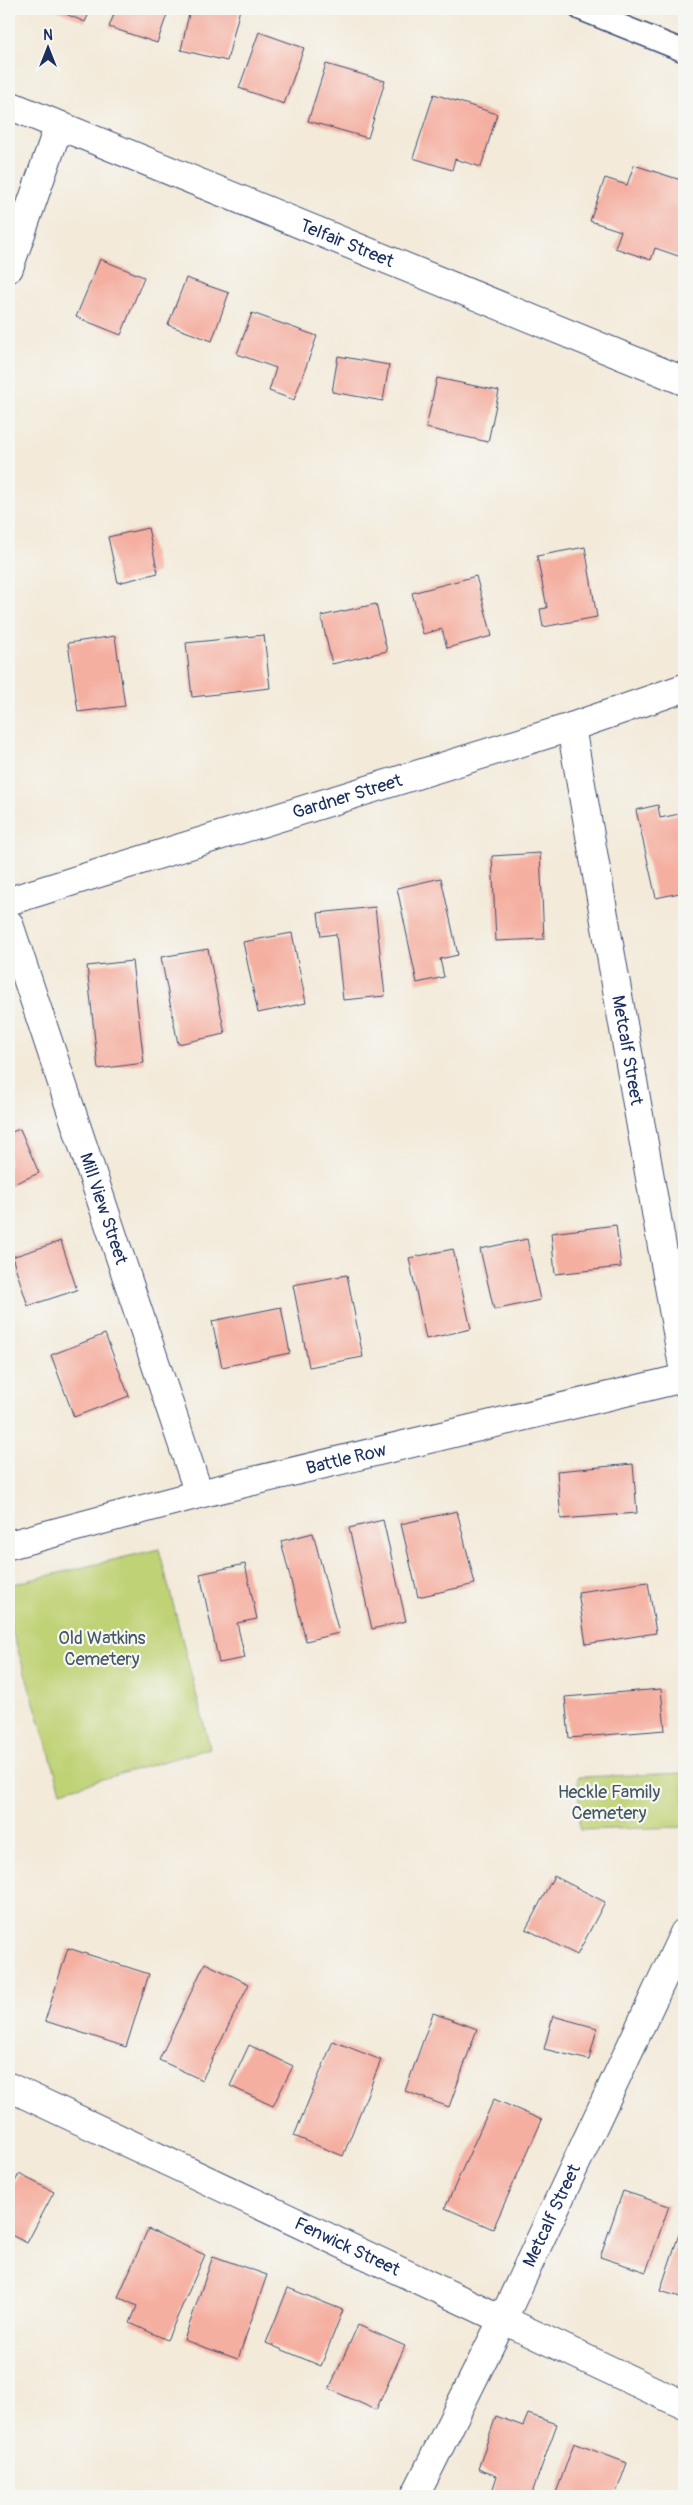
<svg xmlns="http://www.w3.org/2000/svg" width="693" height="2505" viewBox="0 0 693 2505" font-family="Pangolin,sans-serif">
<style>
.green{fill:#bfd275;stroke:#6d806a}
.building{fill:#f5afa0}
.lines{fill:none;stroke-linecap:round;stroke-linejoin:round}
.lane-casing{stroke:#3b4b70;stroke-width:24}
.street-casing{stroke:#3b4b70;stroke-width:30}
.lane{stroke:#fff;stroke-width:21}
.street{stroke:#fff;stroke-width:28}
.labels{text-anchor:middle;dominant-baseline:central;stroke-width:4.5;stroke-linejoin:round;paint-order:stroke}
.street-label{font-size:18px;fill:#1b2f5e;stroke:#f6f6f2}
.park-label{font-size:18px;fill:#445864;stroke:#f6f6f2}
</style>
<rect width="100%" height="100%" fill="#f6f6f2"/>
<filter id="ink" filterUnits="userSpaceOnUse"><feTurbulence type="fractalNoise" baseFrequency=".02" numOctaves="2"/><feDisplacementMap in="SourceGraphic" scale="10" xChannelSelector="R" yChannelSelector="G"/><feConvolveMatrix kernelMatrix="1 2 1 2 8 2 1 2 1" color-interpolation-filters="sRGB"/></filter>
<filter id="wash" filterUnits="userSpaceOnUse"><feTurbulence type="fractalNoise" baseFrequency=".0096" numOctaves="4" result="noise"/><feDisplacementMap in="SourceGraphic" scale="20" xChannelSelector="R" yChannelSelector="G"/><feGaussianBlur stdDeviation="1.12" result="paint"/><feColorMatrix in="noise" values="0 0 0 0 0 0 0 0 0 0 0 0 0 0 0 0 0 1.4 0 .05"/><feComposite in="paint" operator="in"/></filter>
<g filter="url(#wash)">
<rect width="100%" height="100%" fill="#f3ead9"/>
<path class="green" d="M159,1549l51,199 -149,43 -52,-170v-36z
M684,1773v54l-104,3 -2,-53z"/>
<g id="blocks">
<path class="building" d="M54,9h37l-6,13z
M116,9h53l-12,34 -48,-16z
M190,9h50l-13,52 -46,-11z
M259,32l45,16 -20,56 -45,-16z
M326,64l59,17 -17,57 -60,-17z
M434,94l63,20 -16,53 -26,-8 -3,11 -39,-12z
M634,165l50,16v77l-29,-10 -4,12 -36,-12 6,-17 -31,-10 15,-43 22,7z
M100,259l44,18 -23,58 -45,-18z
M186,278l43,15 -17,48 -44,-16z
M252,313l65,23 -23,64 -25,-9 7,-23 -39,-14z
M338,356l51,9 -6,36 -51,-9z
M437,378l62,13 -11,51 -62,-14z
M148,528l10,45 -40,10 -10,-46z
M585,547l12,70 -54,10 -3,-18 7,-1 -10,-52z
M476,576l16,60 -45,12 -5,-19 -19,5 -11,-41z
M376,604l11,47 -55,13 -11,-48z
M264,635l6,53 -78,9 -6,-54z
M115,636l10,70 -47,6 -10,-69z
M658,805l2,13 24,-5v79l-28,6 -20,-88z
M540,853l4,86 -48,2 -4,-85z
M441,878l17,77 -18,4 4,18 -27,6 -20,-95z
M375,907l10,89 -42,4 -7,-66 -15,2 -3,-23z
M292,933l14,70 -48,10 -15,-71z
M208,949l17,85 -47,10 -17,-87z
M132,961l12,102 -46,6 -11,-103z
M20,1129l19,44 -30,13v-53z
M616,1225l5,42 -66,7 -4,-41z
M527,1239l13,61 -46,10 -14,-61z
M61,1241l16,49 -49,16 -16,-49z
M453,1249l18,80 -45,10 -17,-81z
M347,1275l16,82 -54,10 -16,-82z
M281,1307l9,46 -68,14 -10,-46z
M105,1334l24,62 -55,21 -23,-62z
M633,1464l4,49 -76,6 -4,-48z
M457,1511l18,73 -57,13 -17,-73z
M383,1520l23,101 -34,8 -23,-101z
M313,1533l26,100 -33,8 -25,-100z
M245,1564l12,55 -20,4 8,35 -26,5 -19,-89z
M648,1582l8,51 -70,11 -8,-52z
M661,1689l4,41 -96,8 -4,-41z
M554,1876l51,26 -28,53 -51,-26z
M68,1948l81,26 -23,73 -81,-26z
M205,1963l44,21 -47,96 -43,-20z
M433,2013l44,16 -28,78 -44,-16z
M553,2016l44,12 -8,32 -45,-11z
M333,2041l48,19 -38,96 -49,-20z
M249,2045l44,21 -20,40 -43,-20z
M494,2099l48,21 -49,109 -48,-21z
M19,2174l35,18 -27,51 -18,-9v-41z
M623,2191l46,15 -23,66 -46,-15z
M684,2219v79l-24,-7z
M148,2229l57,26 -38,85 -37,-17 7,-17 -19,-9z
M213,2256l54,19 -29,84 -54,-19z
M288,2288l55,22 -22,56 -55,-23z
M358,2325l47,21 -29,64 -47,-21z
M528,2414l29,10 -26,72h-34l-6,-2 6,-18 -19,-7 18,-53 27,10z
M574,2443l53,20 -12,33h-60z"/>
</g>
</g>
<g filter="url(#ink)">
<use href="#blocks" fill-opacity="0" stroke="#3b4b70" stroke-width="1"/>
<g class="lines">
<defs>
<path id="lane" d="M580,9l104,42"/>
<g id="street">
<path id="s1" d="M9,105l675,276"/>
<path d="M9,268l50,-143"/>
<path id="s2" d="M571,727l113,645"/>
<path id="s3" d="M9,901l562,-174 113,-39"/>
<path id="s4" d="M9,924l190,570"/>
<path id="s5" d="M9,1545l190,-51 485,-116"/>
<path id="s6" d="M9,2087l675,318"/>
<path id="s7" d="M415,2496l87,-175 182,-388"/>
</g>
</defs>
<use href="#lane" class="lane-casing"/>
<use href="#street" class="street-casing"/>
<use href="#lane" class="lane"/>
<use href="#street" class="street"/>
</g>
</g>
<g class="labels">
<g class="street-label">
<text stroke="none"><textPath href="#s1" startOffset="365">Telfair Street</textPath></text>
<text stroke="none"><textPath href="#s3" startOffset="354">Gardner Street</textPath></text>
<text stroke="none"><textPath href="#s2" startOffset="328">Metcalf Street</textPath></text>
<text stroke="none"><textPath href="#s4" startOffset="300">Mill View Street</textPath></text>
<text stroke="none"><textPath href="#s5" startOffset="348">Battle Row</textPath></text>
<text stroke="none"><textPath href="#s7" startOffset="312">Metcalf Street</textPath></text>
<text stroke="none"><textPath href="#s6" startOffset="374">Fenwick Street</textPath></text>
</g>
<g class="park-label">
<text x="102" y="1638">Old Watkins<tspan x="102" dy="21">Cemetery</tspan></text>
<text x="609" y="1792">Heckle Family<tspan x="609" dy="21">Cemetery</tspan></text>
</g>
</g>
<rect width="693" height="2505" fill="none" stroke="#f6f6f2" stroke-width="30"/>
<g transform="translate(48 48)" stroke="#f6f6f2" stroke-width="4" paint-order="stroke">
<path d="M0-4L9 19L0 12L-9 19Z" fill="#1b2f5e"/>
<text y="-8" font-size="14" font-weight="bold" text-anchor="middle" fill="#1b2f5e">N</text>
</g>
</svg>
